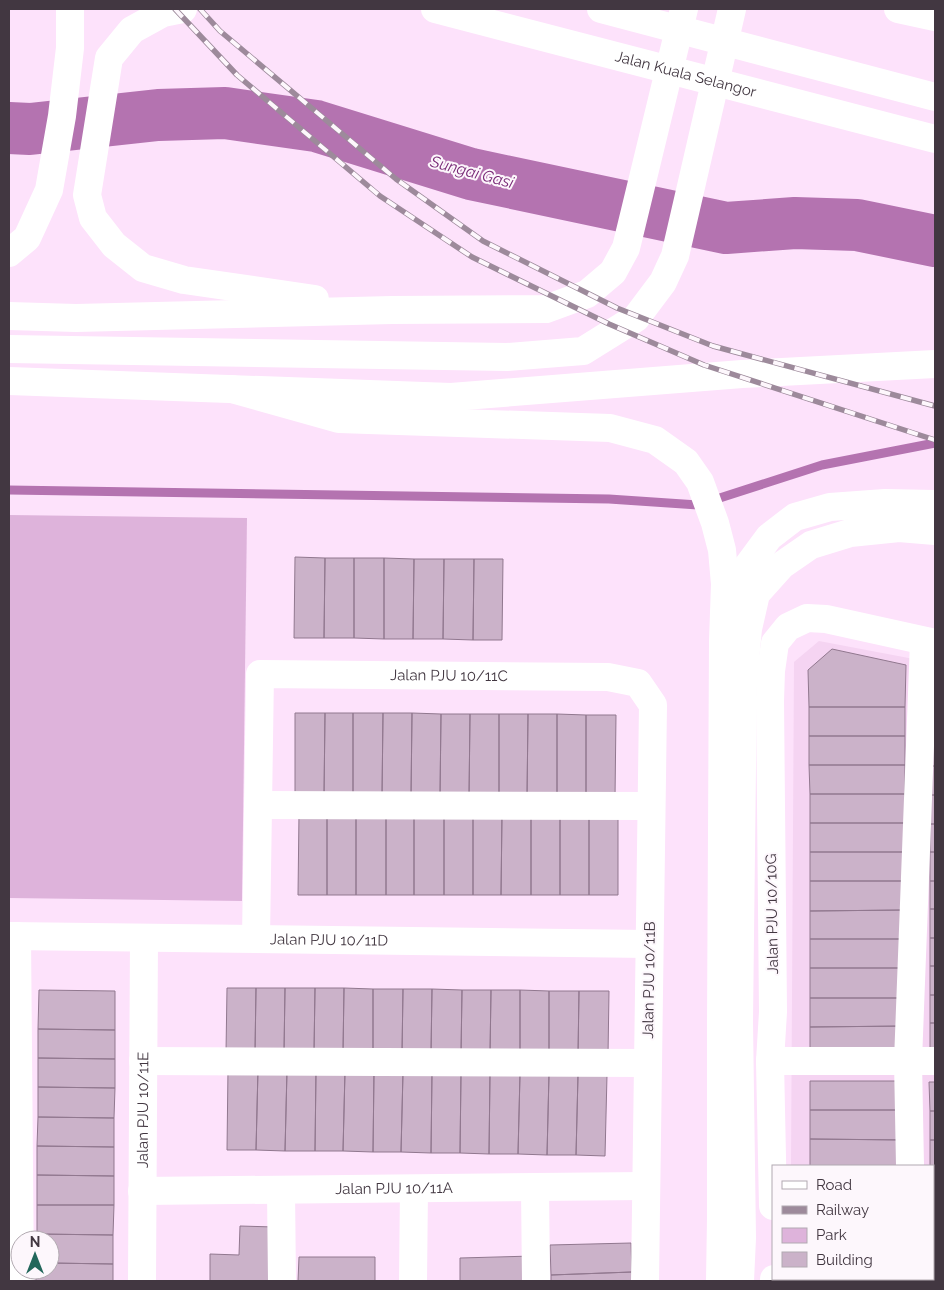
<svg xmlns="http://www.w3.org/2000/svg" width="944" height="1290" viewBox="0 0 944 1290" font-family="Raleway,sans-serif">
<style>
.built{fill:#f5d4f2}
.green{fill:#deb3db}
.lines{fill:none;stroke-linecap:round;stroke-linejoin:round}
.stream{stroke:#b473b0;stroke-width:9}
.river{stroke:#b473b0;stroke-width:52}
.building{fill:#cbb2c9;stroke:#91788f}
.minor{stroke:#fff;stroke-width:28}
.highway{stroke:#fff;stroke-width:28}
.rail-casing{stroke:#9d8a9b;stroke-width:5.5}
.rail{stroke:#fdf7fc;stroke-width:4;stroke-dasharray:11;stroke-linecap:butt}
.labels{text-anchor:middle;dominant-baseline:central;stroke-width:4;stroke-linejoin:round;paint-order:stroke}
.street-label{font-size:15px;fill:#423741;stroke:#fdf7fc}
.water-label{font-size:16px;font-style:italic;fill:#782976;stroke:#fdf7fc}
</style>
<rect width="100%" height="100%" fill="#fde2fb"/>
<path class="built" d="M819,641l116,22v618h-145v-2h143v-113h-142l3,-504z"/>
<path class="green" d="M9,515l238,3 -5,383 -233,-3z"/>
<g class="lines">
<path class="stream" d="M9,490l600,9 89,6 124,-40 113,-22"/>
<path class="river" d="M9,128l21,1 128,-14 67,-2 91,13 155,48 255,54 69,-5 62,2 78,16"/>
</g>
<path class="building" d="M295,557l30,1 -1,80h-30z
M325,558h29v80h-30z
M354,558h30v81l-30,-1z
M384,558l30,1 -1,80h-29z
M414,559h30l-1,80h-30z
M444,559h30l-1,81 -30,-1z
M474,559h29l-1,81h-29z
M832,649l74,16 -1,42h-96l-1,-37z
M809,707h96v29h-96z
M295,713h30l-1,84 -29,-1z
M325,713h28v84h-29z
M353,713h30l-1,84h-29z
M383,713h29l-1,84h-29z
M412,713l29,1 -1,83h-29z
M441,714h29l-1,84 -29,-1z
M470,714h29v84h-30z
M499,714h29l-1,84h-28z
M528,714h29v84h-30z
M557,714l29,1v83h-29z
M586,715h30l-1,84 -29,-1z
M809,736h96v29h-96z
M930,738h5v28h-5z
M809,765h96v29h-95z
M930,766h5v29h-5z
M810,794h95v29h-95z
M930,795h5v29h-5z
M299,813h28v82h-29z
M327,813h29v82h-29z
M356,813h30v82h-30z
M386,813h28v82h-28z
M414,813h30v82h-30z
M444,813h29v82h-29z
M473,813h29l-1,82h-28z
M502,813h29v82h-30z
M531,813l29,1v81h-29z
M560,814h29v81h-29z
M589,814h29v81h-29z
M810,823h95v29h-95z
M930,824h5v28h-5z
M810,852h95v29h-95z
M930,852h5v29h-5z
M810,881h95v29l-95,1z
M930,881h5v28h-5z
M930,909h5v29h-5z
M905,910v29h-95v-28z
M930,938h5v28h-5z
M810,939h95l1,29h-96z
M930,966h5v29h-5z
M810,968h96v30h-96z
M227,988h29l-1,65 -29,-1z
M256,988h29l-1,65h-29z
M285,988h30l-1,65h-30z
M315,988h29l-1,65h-29z
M344,988l29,1v65l-30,-1z
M373,989h30l-1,65h-29z
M403,989h29l-1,65h-29z
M432,989l30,1 -1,65 -30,-1z
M39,990l76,1v39l-77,-1z
M462,990h29l-1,65h-29z
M491,990h29v65h-30z
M520,990l29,1v65l-29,-1z
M549,991h30l-1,65h-29z
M579,991h30l-1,65h-30z
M930,995h5v28h-5z
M810,998h96v28l-96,1z
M930,1023h5v29h-5z
M906,1026v29h-96v-28z
M38,1029l77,1v29l-77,-1z
M38,1058l77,1v29l-77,-1z
M228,1069h30l-2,81h-29z
M258,1069l29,1 -2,81 -29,-1z
M287,1070h29l-1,81h-30z
M316,1070l29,1 -2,80h-28z
M345,1071h29l-1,81 -30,-1z
M374,1071l29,1 -2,80h-28z
M403,1072h29l-1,81 -30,-1z
M432,1072l29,1 -1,80h-29z
M461,1073h29l-1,81 -29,-1z
M490,1073l30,1 -2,80h-29z
M520,1074h29l-2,81 -29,-1z
M549,1074l29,1 -2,80h-29z
M578,1075h29l-2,81 -29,-1z
M810,1081h96v29h-96z
M929,1082h6v29h-5z
M38,1087l77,1 -1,30 -76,-1z
M810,1110h96v30l-96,-1z
M930,1111h5v29h-5z
M38,1117l76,1v29l-77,-1z
M810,1139l96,1v26h-96z
M930,1140h5v29h-2v-3h-3z
M37,1146l77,1v29l-77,-1z
M933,1169h2v29h-2z
M37,1175l77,1v29h-77z
M933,1198h2v29h-2z
M37,1205h77l-1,30 -76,-1z
M240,1226l34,1 -1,54h-63v-27l29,1z
M933,1227h2v29h-2z
M37,1234l76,1v29l-63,-1v-23h-13z
M631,1243l1,29 -81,3 -1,-30z
M533,1256v25h-73v-23z
M933,1256h2v25h-4v-2h2z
M299,1257h76v24h-77z
M50,1263l63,1v17h-77v-11h14z
M632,1272v9h-81v-6z
M809,1279h97v2h-97z"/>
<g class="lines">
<g class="minor">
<path d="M729,616l9,-37 31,-42 26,-20 35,-10 55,-4 50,1"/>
<path d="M258,805l393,1"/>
<path id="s1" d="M9,936l640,8"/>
<path d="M17,936l3,345"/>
<path id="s2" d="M256,939l4,-265 348,3 30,6 15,22 -8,576"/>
<path d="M143,1061l505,2"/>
<path d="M770,1061h165"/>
<path d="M910,1166l-2,-105 16,-420"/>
<path d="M535,1188l1,93"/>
<path d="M281,1190l1,91"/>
<path id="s3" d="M142,1191l504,-5"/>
<path d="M773,1206l-3,-145 3,-49 -3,-311 1,-30 4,-28 13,-16 19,-9 19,1 109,24"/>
<path d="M774,1279v2"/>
<path d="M912,1279v2"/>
<path id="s4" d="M142,1281l2,-343"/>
<path d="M413,1281l1,-92"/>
<path d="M740,1281l2,-43 -3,-216 4,-341 5,-52 8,-35 26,-29 29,-20 39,-12 49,-5 36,3"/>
</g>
<g class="highway">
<path d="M183,9l-20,4 -31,17 -23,28 -22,137 6,23 21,27 29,23 41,12 131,19"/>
<path id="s5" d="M435,9l500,130"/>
<path d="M601,9l334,88"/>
<path d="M898,9l37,8"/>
<path d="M9,253l18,-15 22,-48 13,-74 8,-68v-39"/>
<path d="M9,316l67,2 316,-8 154,-1 41,-15 26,-22 13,-24 58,-239"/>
<path d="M9,349l498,8 76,-6 53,-33 27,-36 12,-26 57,-247"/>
<path d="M9,381l442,16 291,-23 193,-10"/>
<path d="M232,389l107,30 271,9 45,12 31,22 14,20 15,41 7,27 3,34 -2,57 -2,383v194l-1,63"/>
</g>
<defs>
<path id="rail" d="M175,9l62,66 143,121 92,61 137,67 95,41 231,75
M200,9l20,22 176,148 87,62 134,67 96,38 222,60"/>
</defs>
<use href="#rail" class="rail-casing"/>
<use href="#rail" class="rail"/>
</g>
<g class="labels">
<g class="street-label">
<text stroke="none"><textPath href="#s5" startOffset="259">Jalan Kuala Selangor</textPath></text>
<text stroke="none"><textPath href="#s2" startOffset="454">Jalan PJU 10/11C</textPath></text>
<text transform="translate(772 914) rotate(-91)">Jalan PJU 10/10G</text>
<text stroke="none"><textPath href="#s1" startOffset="320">Jalan PJU 10/11D</textPath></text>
<text transform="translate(649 980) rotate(-89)">Jalan PJU 10/11B</text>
<text stroke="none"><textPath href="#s4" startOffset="171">Jalan PJU 10/11E</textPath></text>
<text stroke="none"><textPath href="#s3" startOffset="252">Jalan PJU 10/11A</textPath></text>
</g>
<g class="water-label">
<text transform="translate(472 172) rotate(15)">Sungai Gasi</text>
</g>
</g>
<rect width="944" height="1290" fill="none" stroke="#423741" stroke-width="20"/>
<rect x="772" y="1165" width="162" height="115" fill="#fdf7fc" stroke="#b2aab1"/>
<rect x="782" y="1181" width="25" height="8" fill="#ffffff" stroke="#b2aab1"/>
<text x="816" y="1190" font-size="15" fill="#423741">Road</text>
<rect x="782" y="1206" width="25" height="8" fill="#9d8a9b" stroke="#b2aab1"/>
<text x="816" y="1215" font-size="15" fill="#423741">Railway</text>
<rect x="782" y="1228" width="25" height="15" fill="#deb3db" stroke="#b2aab1"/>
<text x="816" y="1240" font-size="15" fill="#423741">Park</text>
<rect x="782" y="1252" width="25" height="15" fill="#cbb2c9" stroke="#b2aab1"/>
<text x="816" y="1265" font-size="15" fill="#423741">Building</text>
<g transform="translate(35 1255)"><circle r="24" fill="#fdf7fc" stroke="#b2aab1"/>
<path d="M0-4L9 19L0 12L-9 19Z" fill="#22675b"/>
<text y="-8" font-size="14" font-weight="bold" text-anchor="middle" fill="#423741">N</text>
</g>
</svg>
